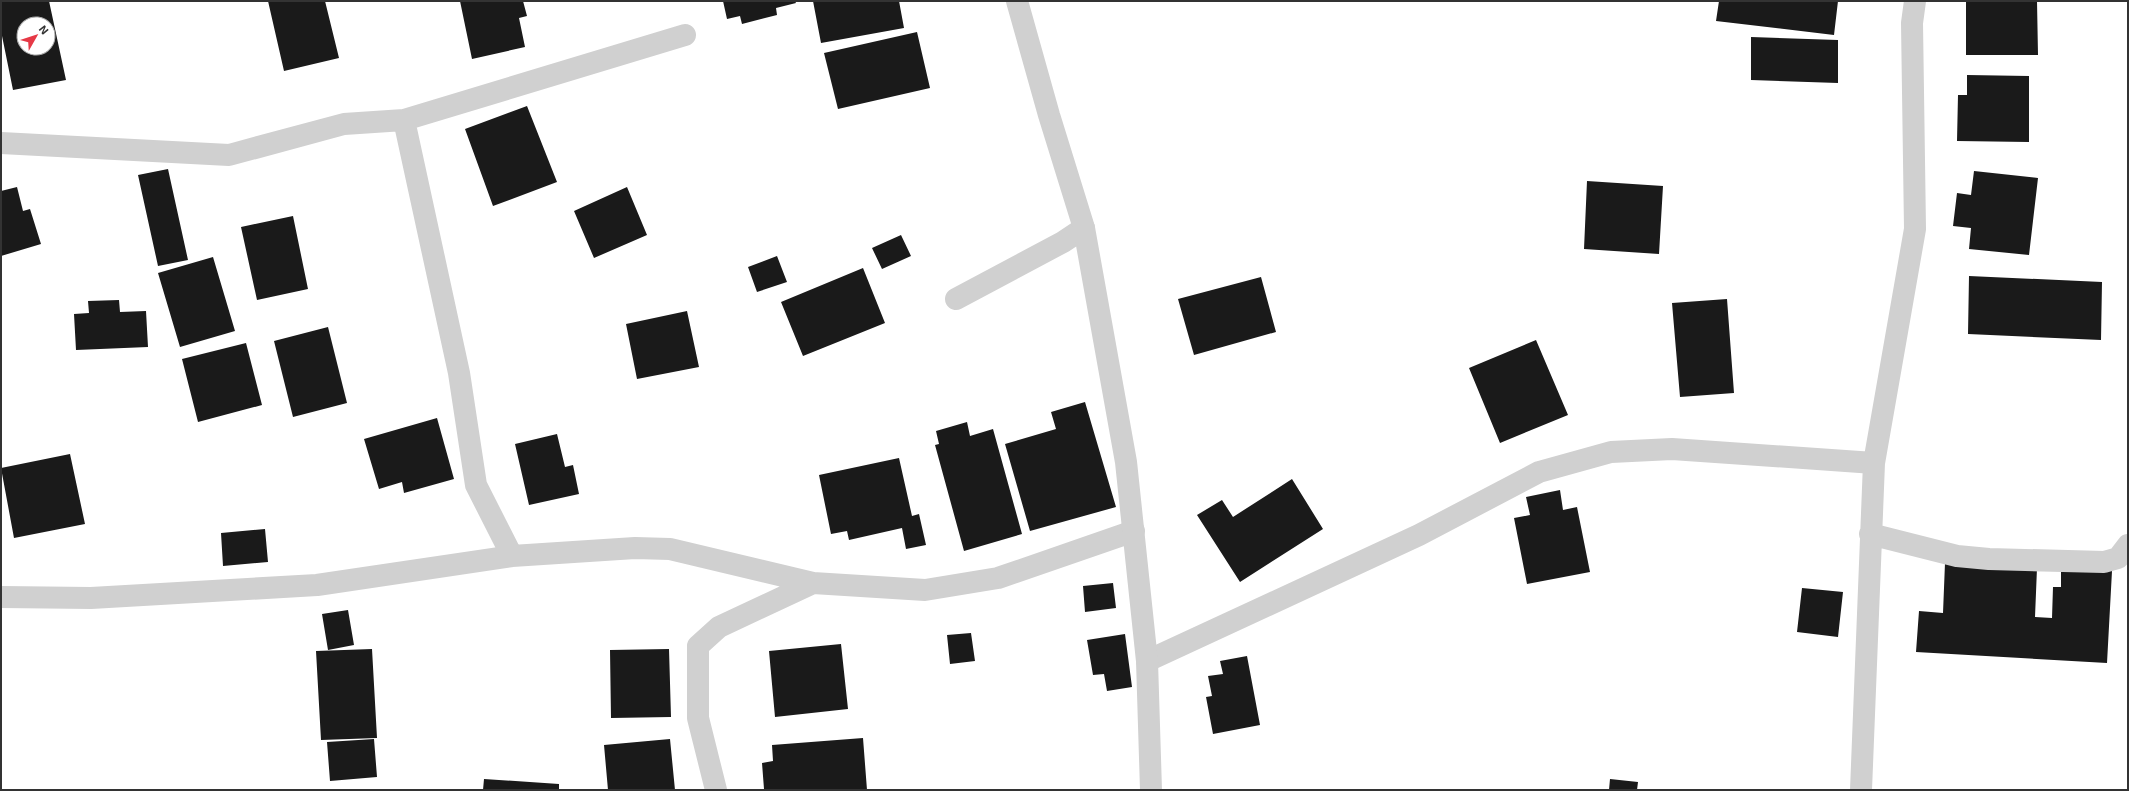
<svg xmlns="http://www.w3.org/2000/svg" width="2129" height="791" viewBox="0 0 2129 791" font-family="'Exo 2',sans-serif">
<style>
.building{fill:#1a1a1a;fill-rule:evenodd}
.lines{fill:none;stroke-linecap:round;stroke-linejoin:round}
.minor{stroke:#d0d0d0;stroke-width:22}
.tertiary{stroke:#d0d0d0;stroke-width:22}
</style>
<rect width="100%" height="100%" fill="#fff"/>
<path class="building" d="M1,1h48l17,79 -53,10 -12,-59zM24,24h24v24h-24z
M268,1h57l14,57 -55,13z
M460,1h63l4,15 -8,2 6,29 -53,12z
M723,1h72l1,2 -20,5 1,7 -35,9 -2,-8 -13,3z
M813,1h86l5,27 -83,15z
M1719,1h119l-4,34 -118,-14z
M1966,1h71l1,54h-72z
M917,32l13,56 -92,21 -14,-56z
M1751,37l87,3v43l-87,-3z
M1967,75l62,1v66l-72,-1 1,-46h9z
M527,106l30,76 -64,24 -28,-77z
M168,169l20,91 -30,6 -20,-91z
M1974,171l64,7 -9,77 -60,-6 2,-21 -18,-2 4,-33 14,2z
M1587,181l76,5 -4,68 -75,-5z
M17,187l6,24 7,-2 11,35 -40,12v-65z
M627,187l20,48 -53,23 -20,-47z
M293,216l15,73 -51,11 -16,-73z
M901,235l10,21 -29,13 -10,-21z
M777,256l10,26 -30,10 -9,-25z
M213,257l22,74 -55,16 -22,-74z
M863,268l22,55 -82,33 -22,-54z
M1969,276l133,6 -1,58 -133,-6z
M1261,277l15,55 -82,23 -16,-56z
M1727,299l7,94 -54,4 -8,-94z
M119,300l1,12 26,-1 2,36 -72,3 -2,-36 15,-1 -1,-12z
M687,311l12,56 -62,12 -11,-55z
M328,327l19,76 -54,14 -19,-76z
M1536,340l32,75 -68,28 -31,-75z
M246,343l16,62 -64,17 -16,-63z
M1085,402l31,105 -86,24 -25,-87 51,-15 -5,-17z
M437,418l17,61 -50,14 -2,-11 -23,7 -15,-50z
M967,422l3,14 23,-7 29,105 -58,17 -29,-106 4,-1 -3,-13z
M557,434l8,33 8,-2 6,29 -50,11 -14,-61z
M70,454l15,70 -71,14 -13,-70z
M899,458l13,58 7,-2 7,31 -20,4 -4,-21 -53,12 -2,-9 -16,3 -12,-59z
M1292,479l31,50 -83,53 -43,-67 25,-15 11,17z
M1560,490l3,20 14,-3 13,65 -63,12 -13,-66 16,-3 -4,-18z
M265,529l3,33 -45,4 -2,-33z
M1945,563l92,5 -2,49 17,1 1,-31h8v-18l51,2 -5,92 -191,-11 3,-41 24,2z
M1113,583l3,25 -31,4 -2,-26z
M1802,588l41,4 -5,45 -41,-5z
M348,610l6,35 -26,5 -6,-36z
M971,633l4,28 -25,3 -3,-29z
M1125,634l7,53 -25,4 -3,-17 -11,1 -6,-35z
M841,644l7,65 -73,8 -6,-66z
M372,649l5,89 -56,2 -5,-89z
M669,649l2,68 -60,1 -1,-68z
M1247,656l13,69 -47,9 -7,-37 6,-1 -4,-20 15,-2 -3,-13z
M863,738l4,52 -103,-1 -2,-26 11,-2 -1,-16z
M374,739l3,38 -47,4 -3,-39z
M670,739l5,51h-67l-4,-45z
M484,779l75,5v6h-76z
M1610,779l28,3 -1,8h-28z"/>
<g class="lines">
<path class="minor" d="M404,120l55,253 17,112 36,71
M1,143l228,12 115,-31 60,-4 281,-85
M956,299l107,-57 21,-14
M1870,534l87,22 32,3 115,3 14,-4 10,-13
M1,597l90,1 226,-13 195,-29 123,-8 35,1 143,34 112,7 73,-12 136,-47
M1147,661l272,-126 120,-63 72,-20 61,-3 202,14
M716,790l-18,-72v-72l21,-19 94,-44
M1861,790l13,-327 41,-234 -3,-206 3,-22"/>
<path class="tertiary" d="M1017,1l32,114 35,113 42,234 21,199 4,129"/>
</g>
<rect width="2129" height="791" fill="none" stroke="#333333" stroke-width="4"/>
<g transform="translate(36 36) rotate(51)"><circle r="19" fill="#ffffff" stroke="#adadad"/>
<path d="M0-3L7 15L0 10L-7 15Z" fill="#e63946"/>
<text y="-6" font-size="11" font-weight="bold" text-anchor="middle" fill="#333333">N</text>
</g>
</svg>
